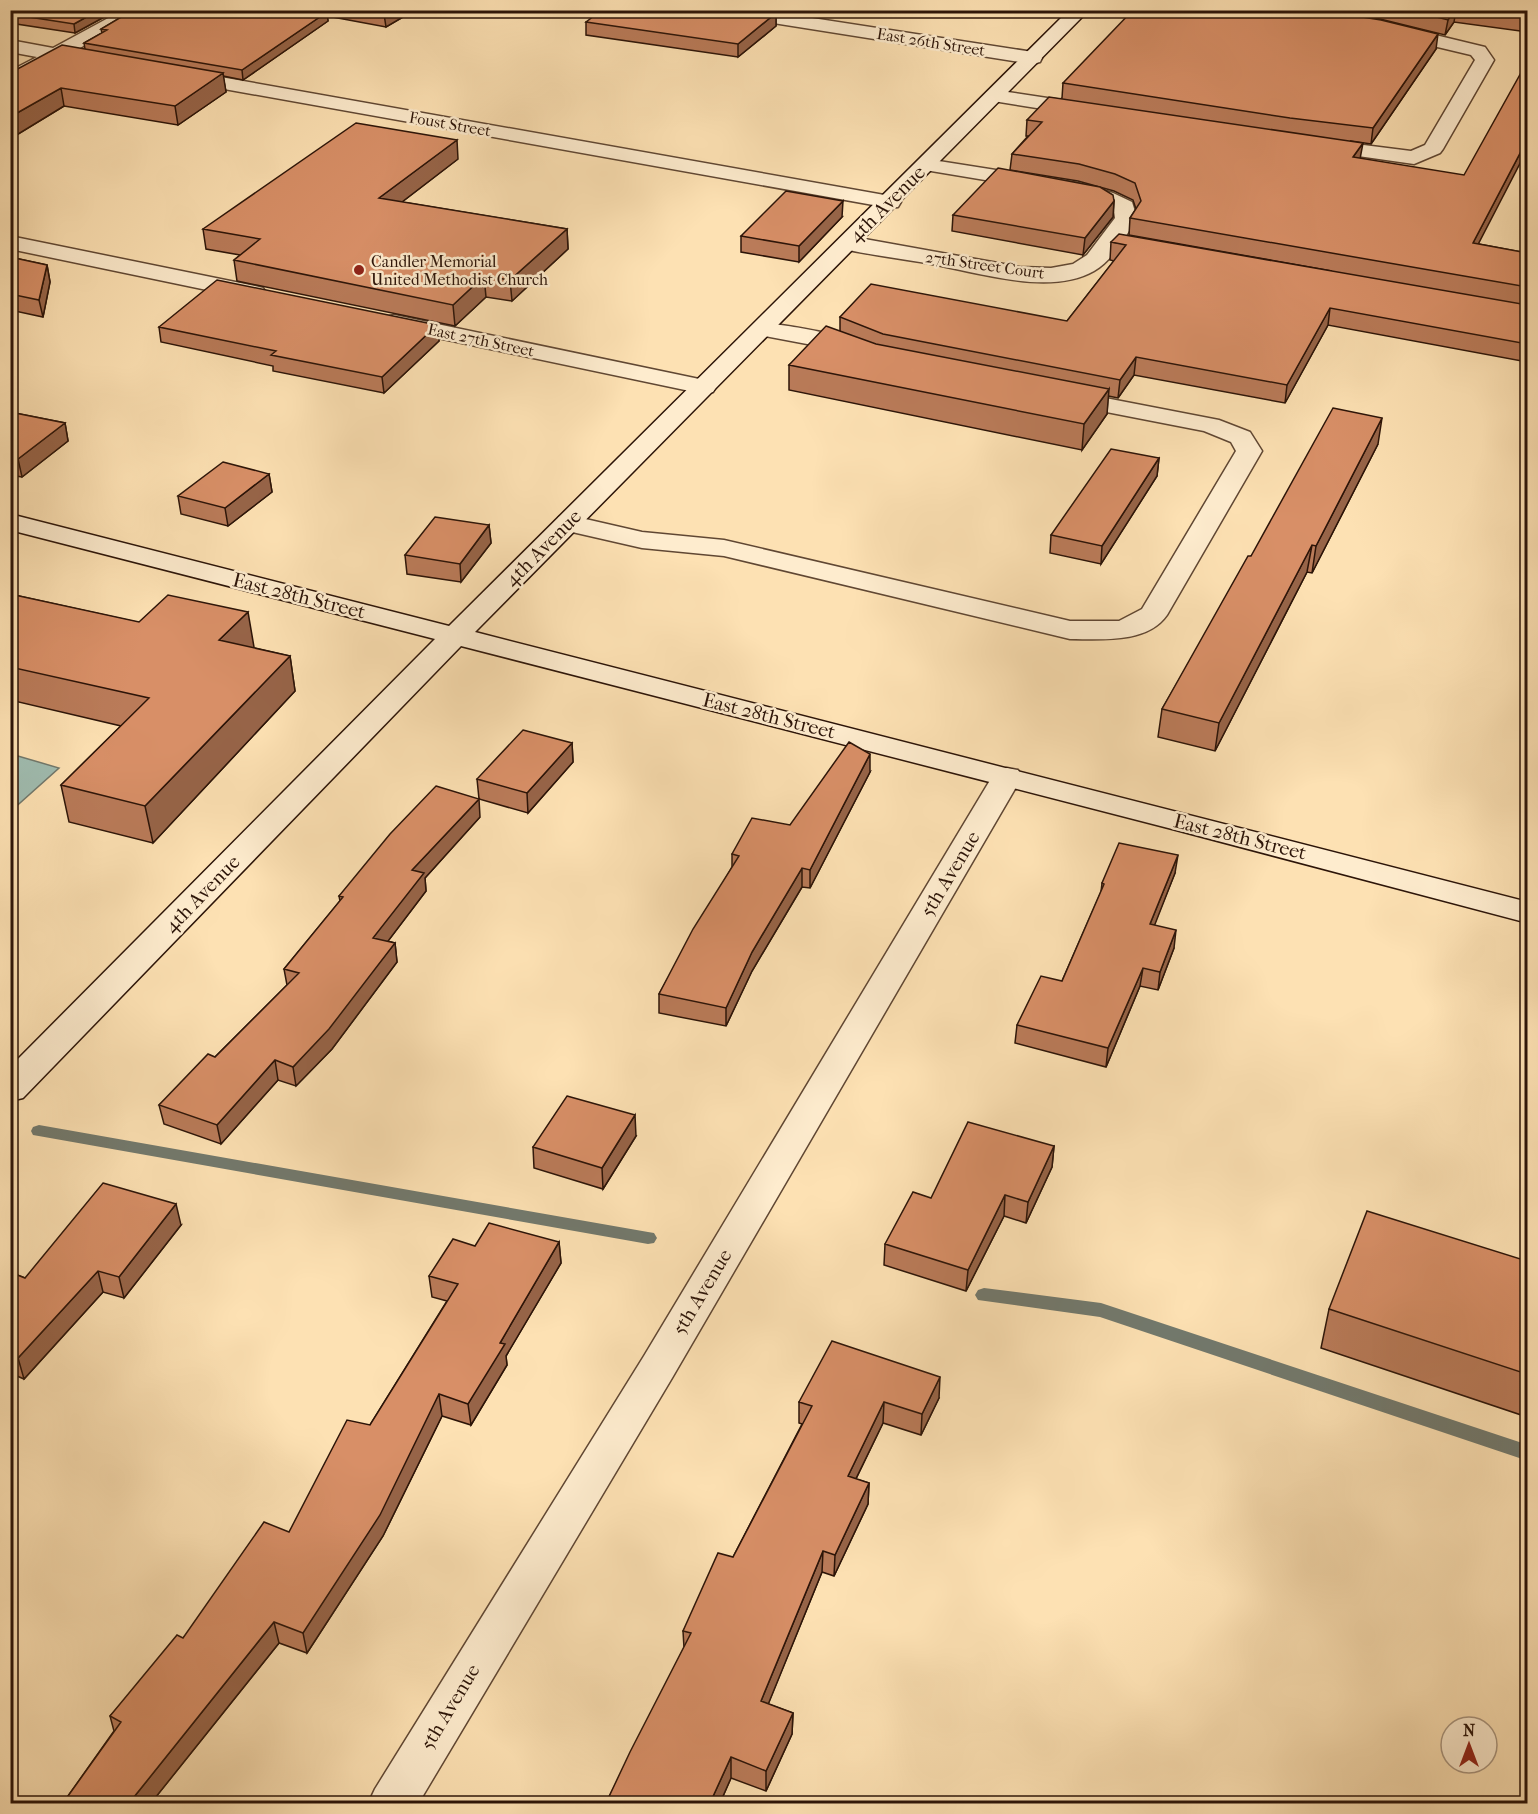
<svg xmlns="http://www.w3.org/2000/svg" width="1538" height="1814" viewBox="0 0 1538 1814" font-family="'IM FELL French Canon',serif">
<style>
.water{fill:#a0bdb1;stroke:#72796d;stroke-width:1.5}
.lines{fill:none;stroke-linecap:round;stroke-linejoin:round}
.stream{fill:#72796d;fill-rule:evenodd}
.street-casing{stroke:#604733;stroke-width:3}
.secondary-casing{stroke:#2c1408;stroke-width:3}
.street{fill:#feecce;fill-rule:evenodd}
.secondary{fill:#feecce;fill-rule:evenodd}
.wall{fill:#ba7b59;stroke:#2c1408;stroke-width:1.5}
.shaded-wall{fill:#976448;stroke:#2c1408;stroke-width:1.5}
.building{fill:#d88f67;stroke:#2c1408;stroke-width:1.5}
.poi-dot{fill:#8f2418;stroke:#feecce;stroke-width:2}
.labels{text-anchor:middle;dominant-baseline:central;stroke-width:5;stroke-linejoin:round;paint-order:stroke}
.far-street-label{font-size:16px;fill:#2c1408;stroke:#feecce}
.far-poi-label{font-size:16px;fill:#2c1408;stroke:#feecce;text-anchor:start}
.street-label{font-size:20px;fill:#2c1408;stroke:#feecce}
</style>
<rect width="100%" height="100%" fill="#fde1b3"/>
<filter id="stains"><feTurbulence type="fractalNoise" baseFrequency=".00333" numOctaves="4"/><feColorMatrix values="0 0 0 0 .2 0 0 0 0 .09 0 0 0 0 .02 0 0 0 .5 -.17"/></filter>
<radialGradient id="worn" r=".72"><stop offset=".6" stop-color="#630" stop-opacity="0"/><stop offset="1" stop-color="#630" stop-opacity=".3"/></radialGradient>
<path class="water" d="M11,754l48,14 -48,43h-1z"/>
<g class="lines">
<path class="stream" d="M39,1125l609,107 6,1 3,5 -3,5 -6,1 -615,-109 -2,-4 2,-4z
M984,1288l117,15 427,142v16l-428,-144 -122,-17 -3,-5 3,-5z"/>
<defs>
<path id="street" d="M123,10h23l-73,42 25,5 2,4 -2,4 -7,2 -33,-6 -48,24v-14l27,-14 -27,-5v-12l43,8z
M714,10h47l272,42 7,2 2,4 -2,4 -7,2 -310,-49z
M1394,25l91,22 9,13 -51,89 -3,4 -26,11 -105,-15 -3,-4 3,-4 7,-2 95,12 14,-6 50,-85 -4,-5 -84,-20 -2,-4 2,-4z
M181,70l709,126 8,1 3,5 -3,5 -8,1 -716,-128 -3,-4 3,-4z
M994,90l93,14 7,2 3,4 -3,4 -7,2 -100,-16 -3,-4 3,-4z
M926,159l151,24 36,10 19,9 5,16c-12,19 -24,42 -43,53 -45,26 -120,0 -168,-8 -28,-5 -58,-8 -86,-15l-3,-5 3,-5 8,-2 172,31 31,1 22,-4 14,-9 28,-37 -1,-8 -15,-9 -24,-6 -156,-26 -3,-4 3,-4z
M10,236l245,50 8,2 3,5 -3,5 -8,2 -245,-51z
M394,315l310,65 9,2 3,5 -3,5 -9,2 -318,-67 -4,-5 4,-5z
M762,322c23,4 92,11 105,30l-4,5 -8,2 -32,-12 -69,-13 -4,-5 4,-5z
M1064,390l155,30 31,12 12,19 -95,164c-20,29 -67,24 -97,24l-346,-83 -82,-8 -83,-19 -4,-6 4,-6 9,-2 74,17 82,8 346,81h49l23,-12 94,-158 -5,-9 -27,-11 -149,-29 -3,-5 3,-5z
M1007,768l11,2 4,7 -350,601 -254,426h-50l7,-15 269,-433 348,-579 4,-7z"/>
<path id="secondary" d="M1069,10h20l-614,622 1053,270v21l-352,-93 -715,-184 -438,452 -13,3v-34l425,-428 -425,-109v-16l439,112z"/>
</defs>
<use href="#street" class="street-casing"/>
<use href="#secondary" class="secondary-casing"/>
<use href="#street" class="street"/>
<use href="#secondary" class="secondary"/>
</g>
<path class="wall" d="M10,10h107l-42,23 -65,-10z
M133,10h282l-29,17 -59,-11 1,5 -85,59 -20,-4 3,16 -48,33 -114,-19 -54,33 75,-90 -1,-6 18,-10 -1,-4z
M779,10h16l-2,3z
M1322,10h205v22l-73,-10 -9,13 -65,-16z
M776,13v13l-38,31 -152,-22v-13z
M1436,49l-65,95 -20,-3 9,17 119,86 48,9v109l-199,-37 -43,78 -151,-28 -16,23 -10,-2 -1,18 -25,36 -293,-60v-25l51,-34v-14l227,4 47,-60 -4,-1 1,-18 221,29 -203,-36 1,-17 6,-9 -3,-9 -19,-9 -36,-10 -68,-11 2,-16 16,-18h-2l1,-16 35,-22 1,-15z
M458,159l-56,43 165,27 1,20 -56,52 -26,-4 -31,29 -218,-45 -3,-21 6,-5 -34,-6 -3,-20z
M1114,201l-1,16 -30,38 -131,-24 1,-16z
M842,217l-43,45 -58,-10v-16z
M10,257l37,8 3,17 -7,35 -33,-7z
M437,325l2,16 -55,52 -111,-22v-5l-112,-24 -2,-15z
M10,412l55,11 3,18 -46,36 -12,-2z
M1378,444l-66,129 -5,-1 -92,179 -57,-14 4,-28 89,-153z
M1159,458l-2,18 -56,88 -51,-11 1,-18z
M269,474l3,18 -44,34 -47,-12 -3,-18z
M489,525l2,18 -30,39 -54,-8 -2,-19z
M10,594l280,62 5,35 -142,152 -84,-21 -8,-37 60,-59 -111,-26z
M572,743l1,19 -45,51 -49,-14 -2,-20z
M870,772l-60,116 -8,-1 -50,84 -26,55 -67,-13v-19l73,-127v-13l58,-29z
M480,817l-55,61 1,13 -38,50 7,2 2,19 -65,87 -36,37 -18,-6 -57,64 -57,-20 -5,-19 56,-48 72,-72 -3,-16 56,-68 -1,-5z
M1175,873l-21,52 20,23 -16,42 -18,-4 -34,81 -91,-24 2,-18 45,-44 39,-89 1,-9z
M636,1136l-33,53 -69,-21 -1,-21z
M1054,1146l-2,21 -26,56 -22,-7 -38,75 -82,-26 1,-21 46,-46z
M181,1225l-57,73 -21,-6 -79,87 -14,-6v-101l15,6z
M559,1242l2,21 -55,93 1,9 -36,60 -29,-9 -59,120 -76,117 -28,-10 -128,160h-88l51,-72 -4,-15 73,-78 106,-106 81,-107 77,-124 -15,-4 -3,-21 46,-30z
M1527,1261v156l-206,-69 8,-39z
M939,1398l-18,37 -38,-12 -27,56 13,4 -1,21 -34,72 -12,-4 -54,132 25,9 -1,21 -26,57 -35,-13 -11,25h-114l78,-155 -1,-17 50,-74 69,-133 -3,-1v-21z"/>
<path class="shaded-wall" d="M99,10h18l-42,23 -1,-9z
M391,10h24l-29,17 -2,-13z
M1454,10h2l-2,12 -9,13 3,-15z
M327,12l1,9 -85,59 -1,-10z
M776,13v13l-38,31v-13z
M1438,34l-2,15 -65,95 2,-16z
M223,73l3,19 -48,33 -3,-19z
M61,88l3,18 -54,33v-22z
M457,140l1,19 -77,59 -2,-20z
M1527,140v10l-57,110 3,-17z
M1363,143l-3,16 -7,-2z
M843,201l-1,16 -43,45v-16z
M1114,201l-1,16 -30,38 2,-17z
M567,229l1,20 -56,52 -2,-21z
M47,265l3,17 -7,35 -4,-17z
M484,276l2,21 -31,29 -2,-21z
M1330,308l-2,17 -43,78 2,-18z
M437,325l2,16 -55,52 -2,-16z
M1136,357l-2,18 -16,23 2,-18z
M1109,389l-2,25 -25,36 2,-26z
M1382,418l-4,26 -66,129 4,-27z
M65,423l3,18 -46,36 -4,-18z
M1159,458l-2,18 -56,88 1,-18z
M269,474l3,18 -44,34 -3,-18z
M489,525l2,18 -30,39 -1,-18z
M1312,545l-5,27 -92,179 4,-28z
M248,612l6,35 -29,29 -6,-36z
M290,656l5,35 -142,152 -8,-37z
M572,743l1,19 -45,51 -1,-20z
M870,754v18l-60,116v-18z
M479,799l1,18 -55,61 1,13 -50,66 -3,-19 39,-68z
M1178,855l-3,18 -27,69 2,-18z
M802,868v19l-50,84 -26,55v-18l26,-56z
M1176,930l-2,18 -16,42 2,-18z
M395,943l2,19 -65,87 -36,37 -3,-19z
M1143,968l-3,18 -34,81 2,-19z
M275,1060l3,20 -57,64 -4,-19z
M635,1115l1,21 -33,53 -1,-21z
M1054,1146l-2,21 -26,56 2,-21z
M1005,1195l-1,21 -38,75 2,-21z
M176,1204l5,21 -57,73 -5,-21z
M559,1242l2,21 -55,93 1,9 -36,60 -3,-21 32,-61z
M98,1271l5,21 -79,87 -6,-21z
M940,1377l-1,21 -18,37 1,-21z
M439,1394l3,22 -59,120 -76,117 -4,-20z
M884,1402l-1,21 -36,74 1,-21z
M869,1483l-1,21 -34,72 1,-21z
M823,1551l-1,21 -61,150v-21z
M274,1622l5,21 -128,160h-21v-1z
M793,1713l-1,21 -26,57v-20z
M731,1757v21l-11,25h-10z"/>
<path class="building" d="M10,10h89l-25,14 -64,-10z
M133,10h178l16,2 -85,58 -158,-27 23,-13 -6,-1z
M363,10h28l-7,4z
M602,10h158l16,3 -38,31 -152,-22z
M1133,10h185l63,10 57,14 -65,94 -83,-10 -227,-35z
M1409,10h45l-6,10z
M1480,10h47v7z
M62,45l161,28 -48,33 -114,-18 -51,29v-44z
M1527,62v78l-54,103 54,10v34l-397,-69 11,-17 -6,-18 -20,-9 -36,-10 -67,-10 30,-32 -15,-2 22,-23 314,46 -10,14 111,18z
M356,123l101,17 -78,58 188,31 -57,51 -26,-4 -31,29 -219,-45 26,-21 -57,-10z
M998,168l102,19 13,8 1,6 -29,37 -132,-23z
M786,191l57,10 -44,45 -58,-10z
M1119,234l408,71v39l-197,-36 -43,77 -151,-28 -16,23 -237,-46 -43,-17 31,-33 196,37 59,-76 -15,-3z
M10,257l37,8 -8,35 -29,-6z
M217,280l220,45 -55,52 -111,-22 5,-4 -117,-24z
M826,326l50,18 233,45 -25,35 -295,-59z
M1333,408l49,10 -66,128 -4,-1 -93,178 -57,-14 86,-153h3z
M10,412l55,11 -47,36 -8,-1z
M1111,449l48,9 -57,88 -51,-11z
M223,462l46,12 -44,34 -47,-12z
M435,517l54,8 -29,39 -55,-9z
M10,594l129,28 29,-27 80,17 -29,28 71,16 -145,150 -84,-21 88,-87 -139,-31z
M523,730l49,13 -45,50 -50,-14z
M849,742l21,12 -60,116 -8,-2 -50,84 -26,56 -67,-14 34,-65 46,-73 -7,-2 20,-36 38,7z
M436,786l43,13 -67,71 12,3 -51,65 22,5 -66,86 -36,38 -18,-7 -58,65 -58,-20 49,-51 7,3 84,-84 -15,-4 59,-72 -4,-1 51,-62z
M1119,843l59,12 -28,69 26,6 -16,42 -17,-4 -35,80 -91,-23 24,-49 21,5 42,-97 -2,-1z
M567,1096l68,19 -33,53 -69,-21z
M968,1122l86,24 -26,56 -23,-7 -37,75 -83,-26 28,-52 18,6z
M103,1183l73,21 -57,73 -21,-6 -80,87 -8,-4v-82l15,6z
M1367,1211l160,50v113l-198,-65z
M489,1223l70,19 -59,101 5,1 -37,60 -29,-10 -59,121 -77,118 -29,-11 -144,180 3,1h-70l58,-81 -11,-6 67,-81 6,3 81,-116 25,10 58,-112 23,5 88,-141 -29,-8 24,-37 22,7z
M832,1341l108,36 -18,37 -38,-12 -36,74 21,7 -34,72 -12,-4 -62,150 32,12 -27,58 -35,-14 -21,46h-104l24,-51 61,-119 -8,-2 35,-78 15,4 79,-151 -13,-4z"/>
<circle class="poi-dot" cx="359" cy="270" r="6"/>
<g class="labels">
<g class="far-street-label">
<text transform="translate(931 42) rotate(9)">East 26th Street</text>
<text transform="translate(450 124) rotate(10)">Foust Street</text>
<text transform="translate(985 265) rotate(8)">27th Street Court</text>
<text transform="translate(481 340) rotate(12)">East 27th Street</text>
</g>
<g class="far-poi-label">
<text x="371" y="261">Candler Memorial<tspan x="371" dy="18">United Methodist Church</tspan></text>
</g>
<g class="street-label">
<text transform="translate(887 204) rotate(-45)">4th Avenue</text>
<text transform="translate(543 548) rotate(-45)">4th Avenue</text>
<text transform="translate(299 596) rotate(14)">East 28th Street</text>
<text transform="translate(769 716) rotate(14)">East 28th Street</text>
<text transform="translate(1240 837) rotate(14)">East 28th Street</text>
<text transform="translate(950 874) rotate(-59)">5th Avenue</text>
<text transform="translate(202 894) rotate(-46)">4th Avenue</text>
<text transform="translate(702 1292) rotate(-59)">5th Avenue</text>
<text transform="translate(450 1707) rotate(-59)">5th Avenue</text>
</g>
</g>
<rect width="1538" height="1814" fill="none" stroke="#fde1b3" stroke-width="36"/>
<rect x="12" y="12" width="1514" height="1790" fill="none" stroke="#2c1408" stroke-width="3"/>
<rect x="18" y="18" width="1502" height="1778" fill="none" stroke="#2c1408" stroke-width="1.5"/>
<g transform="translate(1469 1745)"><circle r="28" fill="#feecce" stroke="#aa967f" stroke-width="1.5"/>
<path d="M0-4.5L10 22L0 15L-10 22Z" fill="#8f2418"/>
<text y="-9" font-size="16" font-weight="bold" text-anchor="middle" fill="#2c1408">N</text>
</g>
<rect width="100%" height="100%" filter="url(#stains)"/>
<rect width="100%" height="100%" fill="url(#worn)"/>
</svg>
